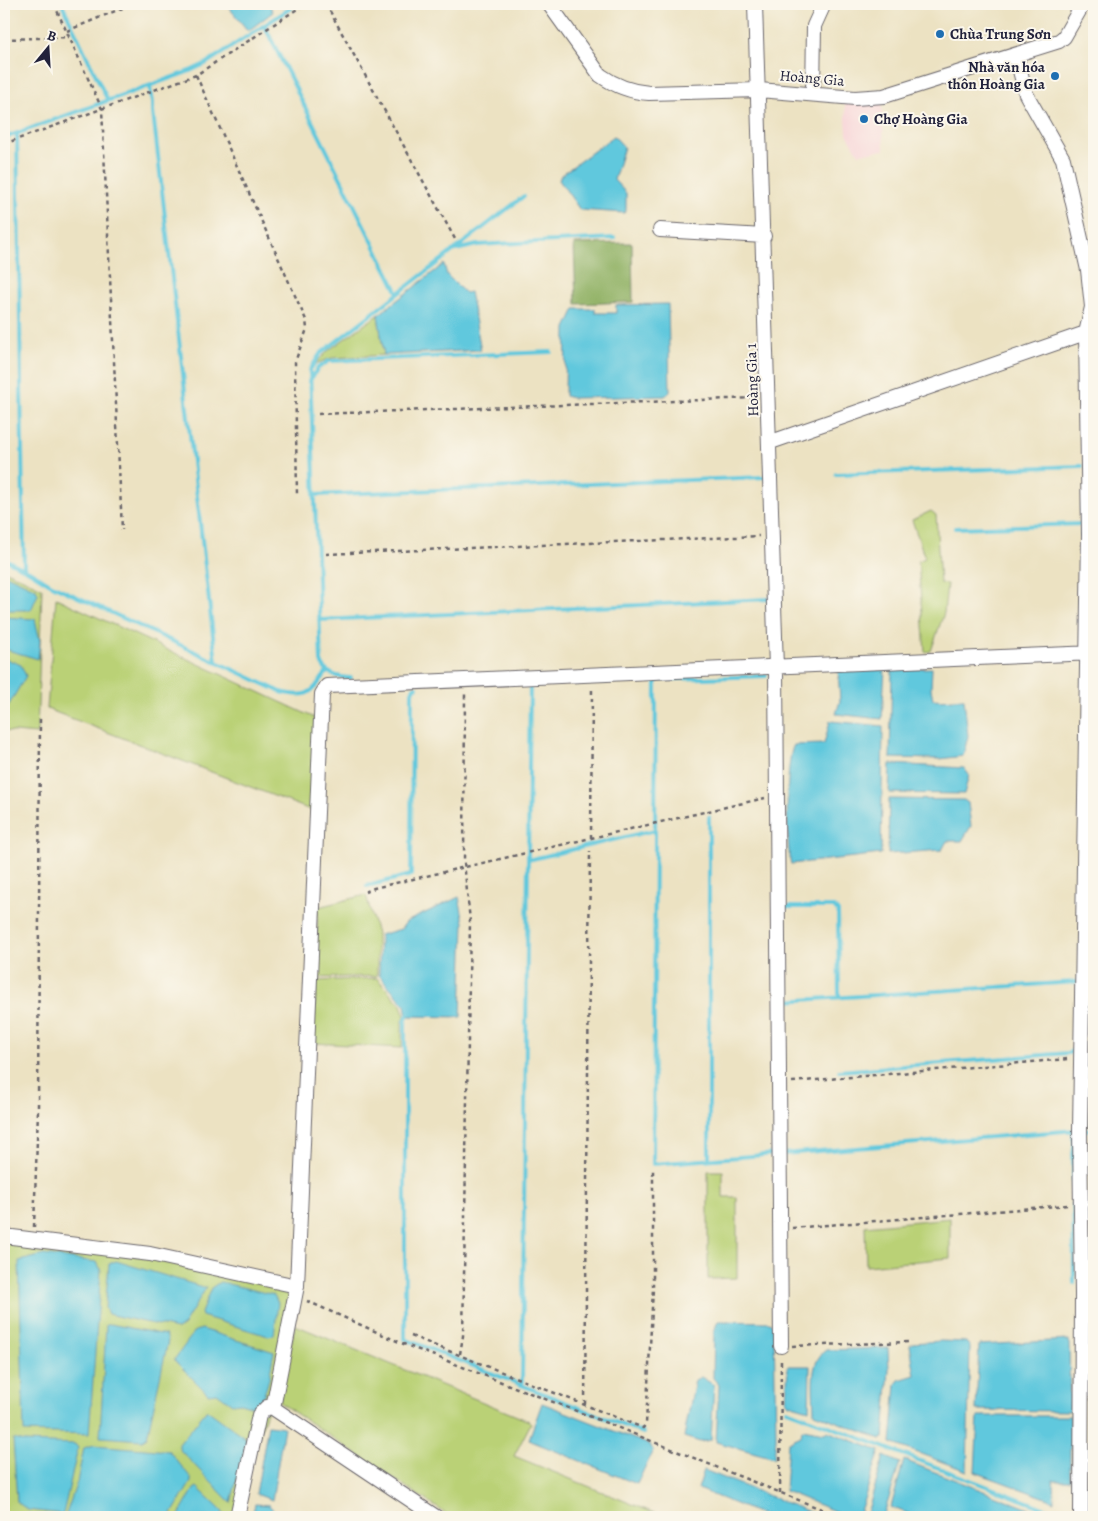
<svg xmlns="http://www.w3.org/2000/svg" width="1098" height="1521" viewBox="0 0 1098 1521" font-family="Alegreya,serif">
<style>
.built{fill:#f7cfd4}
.green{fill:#bad176;stroke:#6e7a58}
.forest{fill:#93b367;stroke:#5a6a51}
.water{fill:#61c8dd;stroke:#42758c}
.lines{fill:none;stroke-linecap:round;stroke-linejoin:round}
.stream{stroke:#61c8dd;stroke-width:4}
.minor-casing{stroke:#69656a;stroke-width:16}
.path{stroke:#69656a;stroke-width:2.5;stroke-dasharray:4 4;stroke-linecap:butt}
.minor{stroke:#fff;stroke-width:14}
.poi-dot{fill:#1f6fb2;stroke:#fbf7ec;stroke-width:2}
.labels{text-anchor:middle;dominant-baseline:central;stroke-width:4;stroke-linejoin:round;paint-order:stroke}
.poi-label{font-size:15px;font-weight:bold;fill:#22223b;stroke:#fbf7ec;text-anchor:start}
.street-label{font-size:15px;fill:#22223b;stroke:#fbf7ec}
</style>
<rect width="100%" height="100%" fill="#fbf7ec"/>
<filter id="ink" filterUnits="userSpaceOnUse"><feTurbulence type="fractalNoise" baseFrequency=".02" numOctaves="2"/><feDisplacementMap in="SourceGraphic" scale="10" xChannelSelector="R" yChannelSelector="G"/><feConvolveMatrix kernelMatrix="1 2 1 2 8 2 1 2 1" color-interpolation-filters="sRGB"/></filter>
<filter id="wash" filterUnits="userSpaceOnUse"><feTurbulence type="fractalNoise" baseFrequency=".0096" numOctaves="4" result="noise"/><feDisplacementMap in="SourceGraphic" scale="20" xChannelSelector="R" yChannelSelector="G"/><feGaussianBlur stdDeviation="1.12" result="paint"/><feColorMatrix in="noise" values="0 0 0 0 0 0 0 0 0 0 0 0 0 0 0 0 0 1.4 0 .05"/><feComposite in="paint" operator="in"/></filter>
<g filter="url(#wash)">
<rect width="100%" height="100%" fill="#ece2c2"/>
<path class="built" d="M882,103l2,47 -25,4 -12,-20 -2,-30z"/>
<path class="green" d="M378,315l6,40 -52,3 -17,6 14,-14z
M931,511l5,4 4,68 7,1 -3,29 -13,38 -6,1 -7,-91 7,-3 -13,-38z
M4,570l38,18 -5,146 -33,-3z
M56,598l259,120 -2,93 -266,-102z
M366,895l11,39v42l-62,2 3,-71z
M377,978l24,27 4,11 -3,7v25l-89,-5 3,-62z
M708,1171h15v26h14v81l-29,1z
M950,1218v40l-84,8 -1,-40z
M4,1238l147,20 137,30 3,4 -19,104 -39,121h-229z
M295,1325l234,96 2,2 -17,33 150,61h-213l-172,-115z"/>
<path class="forest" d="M632,243l1,59 -57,2 -2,-60z"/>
<path class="water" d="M226,4h43l4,8 -25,19z
M614,136l10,11 -10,33 12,13v17l-2,3 -44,-3 -21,-30 2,-5z
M444,264l3,11 18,18 5,-1 11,58 -97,5 -6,-40z
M668,304l2,88 -5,4 -93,2 -7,-2 1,-68 9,-19h20v4h21v-8z
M4,574l32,15 2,5 -7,16h-27z
M4,617l31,2 5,22 -2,18 -34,-10z
M4,658l17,7 5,11 -22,37z
M932,668l-1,21 2,10c11,2 20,-1 31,0l4,37 -5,20 -23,3 -50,-1 2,-89z
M885,669l-3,50 -46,-5 4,-13 -2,-30z
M830,721l53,5 -2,128 -90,10c-5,-17 -6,-105 3,-119l30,-1z
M890,764l74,4 5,7 -5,19 -75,-1z
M889,799l75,1 4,3 3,23 -9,15h-15l-5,9 -54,4z
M459,897l5,25 -3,95 -54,-1 -2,-11 -26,-30 1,-40 21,-6 5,-7z
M44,1255l53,7 4,8 -12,164 -65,-2 -5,-171z
M116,1261l90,27 -23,38 -6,3 -61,-13 -8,-2 -3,-6 4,-44z
M220,1282l54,13 4,8 -4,32 -6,1 -66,-20 -1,-3 10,-25z
M718,1321l52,1 4,4 2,112 -2,20 -58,-16 3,-57 -6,-7 1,-47z
M110,1324l56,11 2,6 -21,96 -5,3 -42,-3 6,-112z
M202,1329l72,23c-4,16 -5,45 -20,55l-14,-4 -8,1 -15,-11 -9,1 -34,-34 21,-29z
M1069,1340l1,71 -94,-1 3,-65z
M941,1341l25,1 4,5 -3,124 -76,-28 5,-59 3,-4 16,-5 -5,-30 2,-2z
M888,1348l1,21 -5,69 -3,1 -67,-26c0,-20 -6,-51 12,-63z
M788,1366h22l-1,44 -20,-6 -3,-4z
M701,1377l13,8 -3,55 -11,2 -16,-5 11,-57z
M542,1403l108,42 3,5 -16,34 -106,-43 -2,-2z
M207,1410l40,29 -16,64 -52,-54v-5z
M978,1416h92v64h-17l1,21 -79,-29z
M268,1425l16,2 -12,73 -16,-6z
M802,1429l23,4 2,-2 53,20 -22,66h-9l-64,-26 3,-49 13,-6z
M13,1439l12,3 50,2 3,4 -15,66 -35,-4 -11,-8z
M94,1445l75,6 22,27v4l-21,35h-105l12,-35 7,-34z
M884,1456l16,7 -17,54h-17z
M904,1460l146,57h-133l-26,-10z
M704,1470l118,47h-54l-70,-28z
M197,1487l25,24 2,6h-46l16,-28z
M255,1504l14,1 10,12h-27z"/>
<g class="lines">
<path class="stream" d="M62,4l46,97
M264,25l134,268
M150,86l66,576
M17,134l7,435
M4,138l186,-67 15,-7 92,-60
M452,251l25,-6 137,-7
M309,382l9,-14 11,-7 222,-9
M836,474l246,-8
M314,495l451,-18
M1082,507v36
M955,528l127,-4
M4,559l25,12 23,14 229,107c28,7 30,1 46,-20
M319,620l450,-21
M351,678c-12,0 -27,-4 -30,-17l-11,-291 10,-16 204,-158
M656,679l-3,485 123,-10
M576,682l190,-6
M528,860l127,-30
M367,886l44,-11 1,-183 2,-5h3
M786,907h48l4,5 1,85
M784,1001l292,-19
M407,1016l-2,6v317l238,94
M839,1071l230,-18 6,-4
M1084,1130l10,-1
M1073,1133l1,150
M782,1154l295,-24
M709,1159v-342
M522,1385l8,-701
M787,1410l280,107"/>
</g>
</g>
<g filter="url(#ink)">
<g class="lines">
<defs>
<path id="minor" d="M549,4l51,71c14,10 32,17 49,18l110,-3 96,8 29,-2 175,-55 5,-4 19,-33
M755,4l21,664 5,678
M1016,55l10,39 37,65 25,111 4,37 -6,26 3,201 -9,596 2,165 -1,222
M813,94l1,-68 10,-22
M660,230l104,6
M771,442l323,-112
M4,1236l146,18 147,32
M273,1408l24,-122 25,-592 5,-8 767,-33
M237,1517l22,-102 8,-8 6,1 163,109"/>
</defs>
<use href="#minor" class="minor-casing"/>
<path class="path" d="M54,4l48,105 20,421
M326,4l130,237
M67,31l65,-27
M4,39l65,-2
M196,75l110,245 1,9 -12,33 2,134
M4,144l192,-69 109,-71
M318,414l438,-16
M326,554l433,-18
M591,838l1,-152
M365,892l9,-4 391,-90
M792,1082l276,-23
M34,1227l4,-117 2,-395
M792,1228l276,-23
M307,1301l99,44 178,69 257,103
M411,1336l232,92 3,-4 7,-136v-118
M792,1346l116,-4
M460,1354l3,-18 7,-415 -6,-59 1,-171
M4,1384l2,29 -2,17
M585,1404l5,-553
M780,1493l1,-135"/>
<use href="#minor" class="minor"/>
</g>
</g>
<g class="poi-dot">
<circle cx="940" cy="34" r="5"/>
<circle cx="1055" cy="76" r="5"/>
<circle cx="864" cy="119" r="5"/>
</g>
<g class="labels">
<g class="poi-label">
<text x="950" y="34">Chùa Trung Sơn</text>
<text x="1045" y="67" text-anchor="end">Nhà văn hóa<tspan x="1045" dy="17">thôn Hoàng Gia</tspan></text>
<text x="874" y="119">Chợ Hoàng Gia</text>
</g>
<g class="street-label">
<text transform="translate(812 78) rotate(5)">Hoàng Gia</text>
<text transform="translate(752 380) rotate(-92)">Hoàng Gia 1</text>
</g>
</g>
<rect width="1098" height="1521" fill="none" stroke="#fbf7ec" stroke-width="20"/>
<g transform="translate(48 48) rotate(18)" stroke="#fbf7ec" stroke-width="4" paint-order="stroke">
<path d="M0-4L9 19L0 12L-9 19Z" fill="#22223b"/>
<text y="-8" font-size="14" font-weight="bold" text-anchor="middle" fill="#22223b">B</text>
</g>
</svg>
